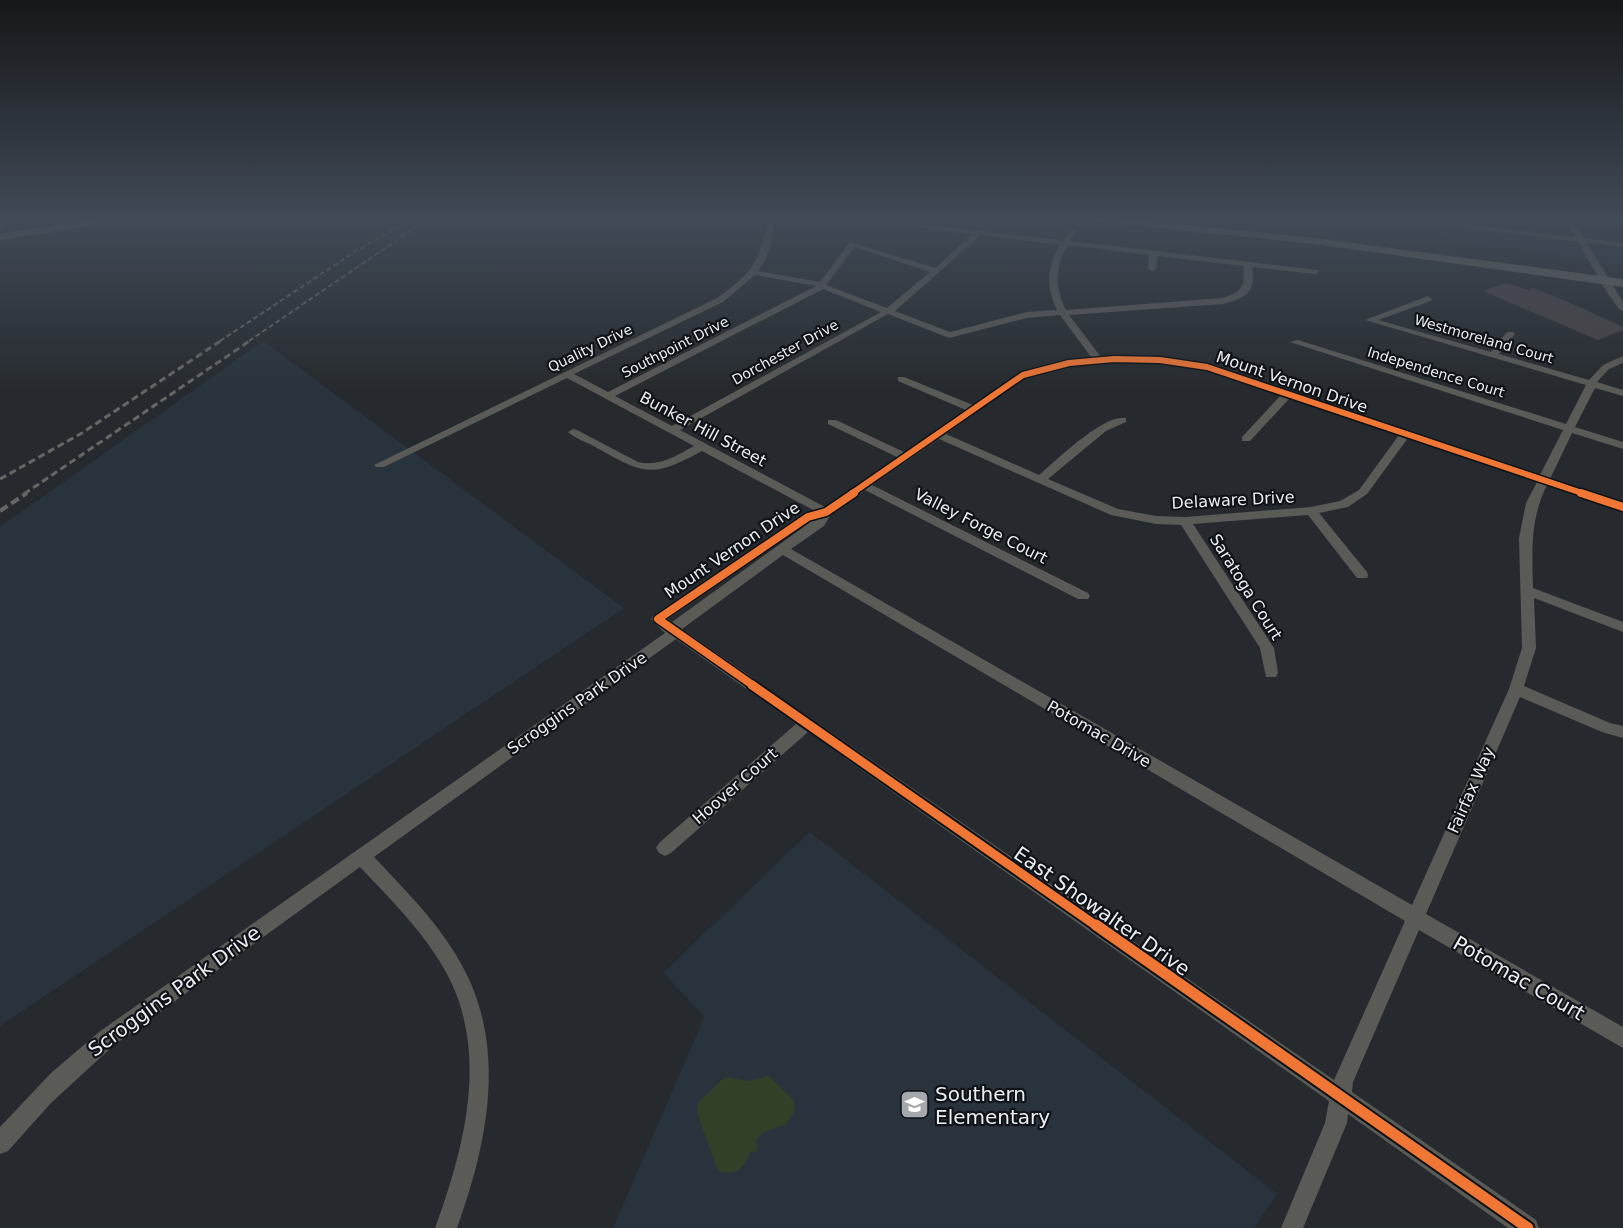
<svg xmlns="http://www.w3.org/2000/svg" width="1623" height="1228" viewBox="0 0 1623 1228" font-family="'DejaVu Sans',sans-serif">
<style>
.built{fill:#28333e}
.green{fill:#324028}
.building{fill:#484244}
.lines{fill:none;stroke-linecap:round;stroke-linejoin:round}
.minor{fill:#5a5a56;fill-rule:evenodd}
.highway{fill:#696861;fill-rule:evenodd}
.rail-far2{stroke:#656665;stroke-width:2;stroke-dasharray:5 3;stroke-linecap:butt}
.rail-far1{stroke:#656665;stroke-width:3;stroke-dasharray:7 4;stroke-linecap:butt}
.rail{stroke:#656665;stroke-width:4;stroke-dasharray:9 4.5;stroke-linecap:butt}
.cycleway-far3-casing{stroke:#0f1216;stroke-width:9}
.cycleway-far2-casing{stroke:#0f1216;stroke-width:11}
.cycleway-far1-casing{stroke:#0f1216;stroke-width:13}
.cycleway-casing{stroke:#0f1216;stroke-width:15}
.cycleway-far3{stroke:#f07635;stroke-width:6}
.cycleway-far2{stroke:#f07635;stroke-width:8}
.cycleway-far1{stroke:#f07635;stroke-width:9}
.cycleway{stroke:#f07635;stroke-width:11}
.labels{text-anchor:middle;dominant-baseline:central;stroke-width:4.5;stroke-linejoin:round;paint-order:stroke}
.far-street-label{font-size:14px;fill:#eaeef3;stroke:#0f1216}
.street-label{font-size:16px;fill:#eaeef3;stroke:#0f1216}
.near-street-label{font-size:20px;fill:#eaeef3;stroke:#0f1216}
.near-poi-label{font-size:20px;fill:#eaeef3;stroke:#0f1216;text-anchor:start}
</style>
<rect width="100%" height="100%" fill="#262a2e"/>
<path class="built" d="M1445,226l178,21v19l-176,-27z
M263,341l361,267 -624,418v-499z
M810,832l467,362 -23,34h-641l92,-212 -42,-43z"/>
<path class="green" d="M769,1076l24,23 2,11 -9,15c-14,3 -22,5 -31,16l3,4 -2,8 -5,-2c-8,17 -12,25 -33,20l-21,-58 1,-10 27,-26 23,4z"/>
<path class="building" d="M1506,283l23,7 4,-2 33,13 57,26v3l-25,10 -115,-49z"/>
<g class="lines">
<path class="minor" d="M0,219h6l-2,7 -4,2z
M767,219h7c-2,19 -4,37 -16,52l62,11 30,-40 85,26 38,-34 -52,-6 -21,-5v-4h3l18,5 142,16 10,-11 4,2 -7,10 248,29v4h-3l-63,-7c4,26 -6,31 -29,37l-154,11 32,42h59l50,8 330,110 23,-45 -273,-88 8,-2 268,84 20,-39 -221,-65 63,-24 4,3 -1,2 -53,19 113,32 16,-20h6l2,2 -16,20 90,26 14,-15 20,-9v7l-14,6 -12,13 26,8v6l-28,-8 -20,39 48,15v7l-51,-16 -22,46 73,24v8l-76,-26c-17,34 -15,66 -14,103l90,34v10l-89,-34 2,50 -12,38 86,37 13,3v12l-21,-6 -82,-35 -94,217 197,113v21l-204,-118 -66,152 -1,10 184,128 3,8h-31l-160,-114 -1,9 -44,105h-22l44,-105 4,-22 -521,-369 -137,121 -6,3 -6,-3 -3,-5 3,-5 137,-119 -120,-85 -302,218c29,31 60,61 82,98 53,85 33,184 1,273h-22c28,-76 53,-168 16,-246 -21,-44 -58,-80 -91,-115l-247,179 -62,57 -43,48 -8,3v-27l51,-54 48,-41 566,-399 -14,-14 2,-3 151,-102 11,-3 -113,-60c-50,27 -57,24 -105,-3 -9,-6 -22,-9 -29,-16l5,-3 4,1 61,32c21,5 38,-6 56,-16l-127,-68 -183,89h-8l-2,-2 343,-167c36,-26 43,-35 50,-79zM981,235l79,10c-14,21 -14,43 -3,65l-30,2 -77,20 -55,-21zM1068,245l81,10 -1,14 4,2 4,-2 1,-13 86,10c3,20 -2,27 -21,32l-156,12c-11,-22 -12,-44 2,-65zM855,247l75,25 -43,36 -61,-23zM755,275l61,11 -208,106 -34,-18 149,-72zM823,289l58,23 -209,114 -57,-30zM888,314l61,24 78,-20 33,-3 31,42 -45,8 -26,8 -47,32 -69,-28h-6v4l68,29 -62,42 -68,-32h-8v4l69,33 -72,50 -145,-77zM1114,361l46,2 45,7 76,25 -39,42v4h8l40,-43 109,37 -40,55 -19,11 -29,6 -126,10 -29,-1 -38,-7 -70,-30 58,-48 20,-9v-4c-23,-4 -69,42 -87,57l-93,-41 80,-57 43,-11zM1408,438l129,44 -11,21 -7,35 3,110 -13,41 -97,216 -621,-356 33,-23 7,-12 34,-24 213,109h10l2,-3 -2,-3 -216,-108 67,-46 172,76 45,9 25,1 79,123 6,29h10l2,-4 -4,-25 -81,-124 115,-9 49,63h10l1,-3 -1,-3 -48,-59 29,-6 19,-13zM816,518l-144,104 -4,-3 144,-99zM783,555l622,366 -71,159 -652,-451z
M1403,219h19l153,18 -10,-18h7l12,19 39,5v4l-36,-4 36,59v9l-3,-1 -12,-16 -30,-52 -171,-21z"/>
<path class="highway" d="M94,219h22l-5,3 -111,18v-6z
M1094,219h33l188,19 308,41v8l-308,-43 -216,-22z"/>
<path class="rail-far2" d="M220,341l136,-90 57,-32
M249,341l179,-122"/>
<path class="rail-far1" d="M0,479l82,-46 140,-93
M24,494l227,-154"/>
<path class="rail" d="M0,511l27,-18"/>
<defs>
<path id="cycleway-far3" d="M851,494l172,-119 46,-12 45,-4 46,1 47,7 378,127"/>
<path id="cycleway-far2" d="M1581,493l42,14
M754,686l-96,-67 150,-102 18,-5 28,-19"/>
<path id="cycleway-far1" d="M752,685l346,242"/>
<path id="cycleway" d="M1096,925l432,303"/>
</defs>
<use href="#cycleway-far3" class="cycleway-far3-casing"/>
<use href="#cycleway-far2" class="cycleway-far2-casing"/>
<use href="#cycleway-far1" class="cycleway-far1-casing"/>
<use href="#cycleway" class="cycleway-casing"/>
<use href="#cycleway-far3" class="cycleway-far3"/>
<use href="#cycleway-far2" class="cycleway-far2"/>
<use href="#cycleway-far1" class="cycleway-far1"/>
<use href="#cycleway" class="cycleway"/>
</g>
<linearGradient id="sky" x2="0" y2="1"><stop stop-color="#151719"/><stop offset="0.56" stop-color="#414a57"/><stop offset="1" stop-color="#414a57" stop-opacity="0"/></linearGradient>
<rect width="1623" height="391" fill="url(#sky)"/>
<defs>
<symbol id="school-square" viewBox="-11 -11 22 22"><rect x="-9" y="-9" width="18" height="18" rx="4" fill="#a5a9ae" stroke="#0f1216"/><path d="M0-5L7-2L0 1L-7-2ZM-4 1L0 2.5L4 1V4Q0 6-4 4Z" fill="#fff"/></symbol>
</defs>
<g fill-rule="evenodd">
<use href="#school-square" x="898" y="1088" width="33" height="33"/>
</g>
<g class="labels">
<g class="far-street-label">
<text transform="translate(1484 339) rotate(16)">Westmoreland Court</text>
<text transform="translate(675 347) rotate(-27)">Southpoint Drive</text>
<text transform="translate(590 348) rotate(-26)">Quality Drive</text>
<text transform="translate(785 352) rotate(-29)">Dorchester Drive</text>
<text transform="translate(1436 372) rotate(17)">Independence Court</text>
</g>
<g class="street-label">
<text transform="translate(1292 382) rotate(19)">Mount Vernon Drive</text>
<text transform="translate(703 429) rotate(28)">Bunker Hill Street</text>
<text transform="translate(1233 500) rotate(-3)">Delaware Drive</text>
<text transform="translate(981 526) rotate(27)">Valley Forge Court</text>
<text transform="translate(732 550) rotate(-34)">Mount Vernon Drive</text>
<text transform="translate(1246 587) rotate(58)">Saratoga Court</text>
<text transform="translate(577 703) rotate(-35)">Scroggins Park Drive</text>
<text transform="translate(1099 734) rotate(30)">Potomac Drive</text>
<text transform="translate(735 786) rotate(-41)">Hoover Court</text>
<text transform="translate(1471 790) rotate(-66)">Fairfax Way</text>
</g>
<g class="near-street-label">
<text transform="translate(1102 911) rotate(35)">East Showalter Drive</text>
<text transform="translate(1519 978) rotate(30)">Potomac Court</text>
<text transform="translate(174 991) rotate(-36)">Scroggins Park Drive</text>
</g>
<g class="near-poi-label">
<text x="935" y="1094">Southern<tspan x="935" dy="23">Elementary</tspan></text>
</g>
</g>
</svg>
